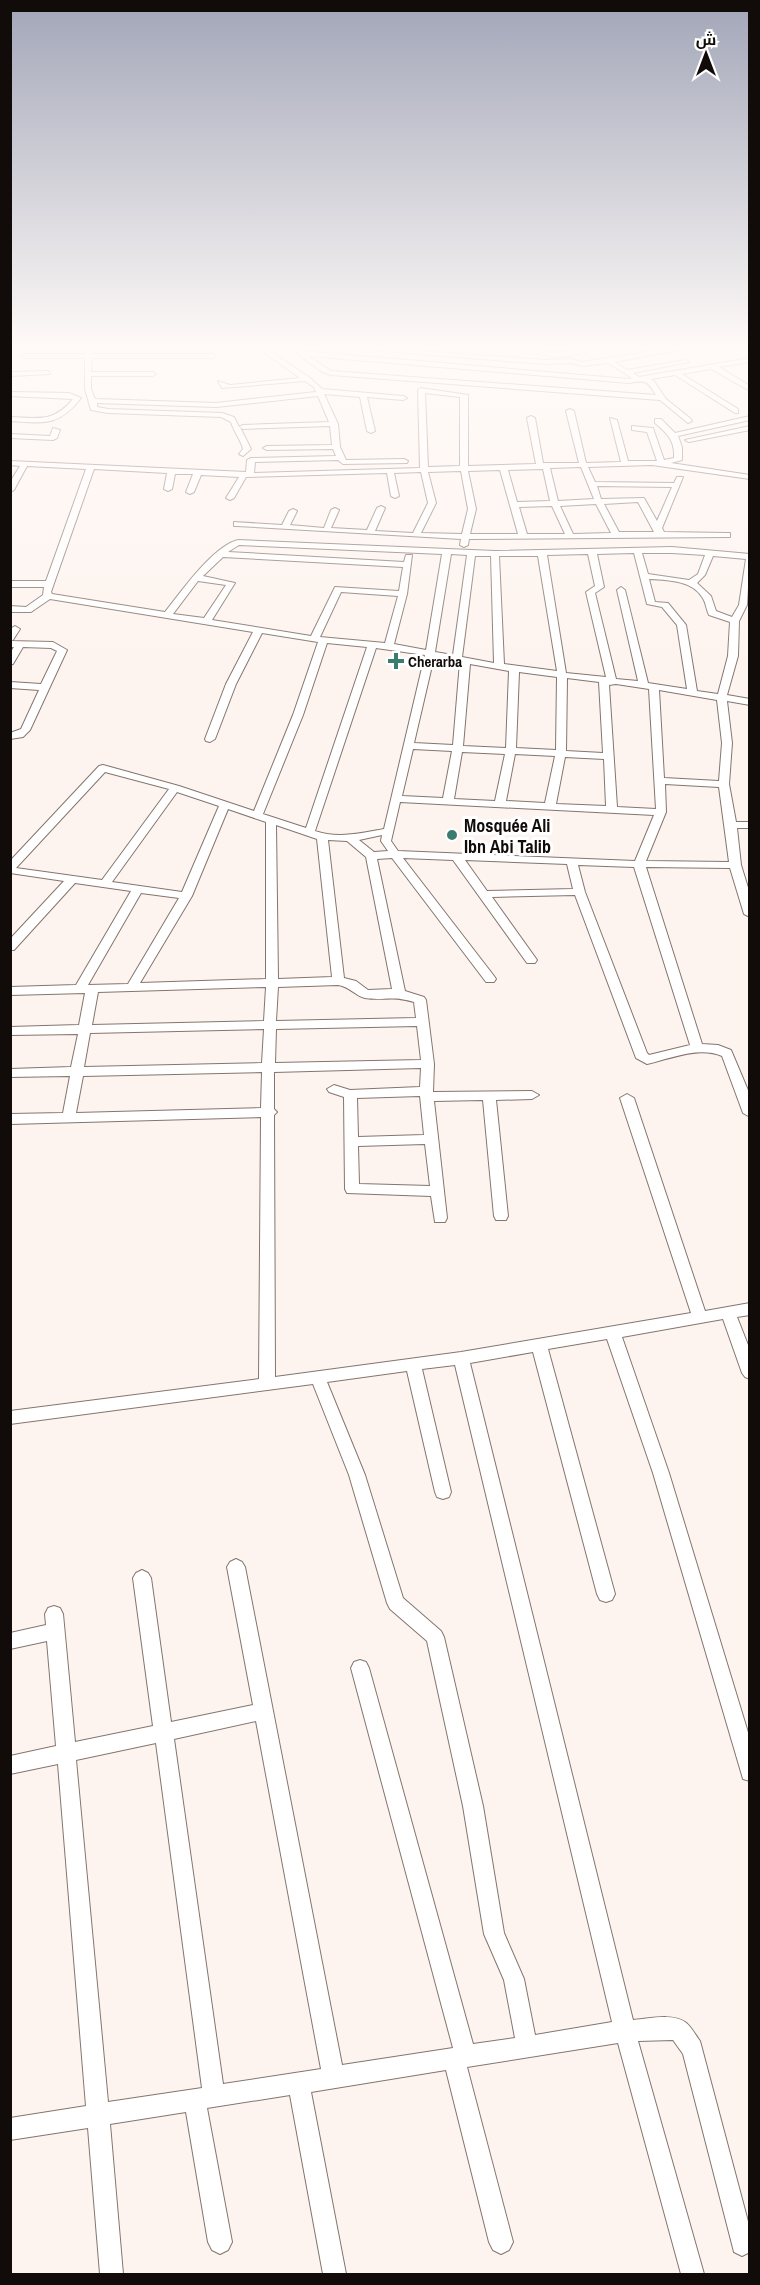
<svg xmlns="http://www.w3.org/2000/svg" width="760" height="2285" viewBox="0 0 760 2285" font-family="'Archivo Narrow',Cairo,sans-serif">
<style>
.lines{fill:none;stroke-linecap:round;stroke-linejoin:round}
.minor-casing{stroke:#84756e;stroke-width:2}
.minor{fill:#fff;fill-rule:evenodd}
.poi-dot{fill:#3a7c6d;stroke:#fff;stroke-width:2}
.labels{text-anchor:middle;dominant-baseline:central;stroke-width:6;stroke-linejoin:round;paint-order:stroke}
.far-poi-label{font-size:15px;font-weight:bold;fill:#110b09;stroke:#fff;text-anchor:start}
.poi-label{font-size:18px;font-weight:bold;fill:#110b09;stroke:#fff;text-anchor:start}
</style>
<rect width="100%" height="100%" fill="#fef4ef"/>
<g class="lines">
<defs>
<path id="minor" d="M10,347h4l-3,2z
M86,347h6v7h121l3,2 -3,2h-121l-1,14h62l3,2 -3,2h-62v13l4,10 121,4 100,-11 -2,-5 -9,-6 -83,7 -4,-7 12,4 70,-7 -44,-31h8l46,31 12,11 81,7 4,2 -4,2 -36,-3 8,34 -4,2 -4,-2 -7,-34 -36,-3 14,30 2,23 6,13 58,-1 4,2 -1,2 -64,1 -5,-4 -83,2 -1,11 166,-5 -2,-78 3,-2 47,7v71l68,-2 -9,-46 4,-2 4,2 8,45h36l-13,-52 4,-2 4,2 12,52 35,-1 -11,-44 7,2 11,41h29l-10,-29 -15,-2v-4l21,2 11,32 10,-2c1,-17 -6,-24 -19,-35v-4h6l14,14 75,-17v4l-72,16 4,11v13l-11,3 79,12v4l-98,-14 -64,2 7,15 79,1 3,-6h6l-21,51 2,4 63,1h3v4l-261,2 -1,6 -4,2 -4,-2 1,-6 -224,-13h-3v-4l48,3 7,-14 4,-2 4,2 -7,14 34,3 7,-18 4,-2 4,2 -8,18 36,2 10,-22 4,-2 4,2 -10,23 38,2 15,-30 -7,-31 -27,1 5,23 -4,2 -4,-2 -4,-23 -141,4 -12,21 -4,2 -4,-2 13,-21 -38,-2 -7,17 -4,2 -4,-2 7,-18h-18l-3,15 -4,2 -4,-2 3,-16 -73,-4 -43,123 1,2 113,18c16,-20 48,-66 73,-72l257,11 177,-4 78,7 -3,51 -8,16 -1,35 -11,39 23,4v6l-23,-4 5,42 -3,41 7,38h14v6h-13l4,37 9,29v23l-6,-3 -14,-46 -84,-1 56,177 16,1 13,5 19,45v22l-7,-4 -21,-57c-24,-10 -52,3 -75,8l-11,-6 -61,-163 -83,2 45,63 -2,3h-8l-74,-103 -50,-2 91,118 2,3 -2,3h-8l-94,-124 -15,1 28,132 19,6 2,3 8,64 -1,28 99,-1 7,4 -7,4 -36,1 12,116 -2,4h-10l-2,-4 -11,-116 -49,1 13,117 -2,4h-10l-4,-26 -84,-3 -2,-4 -1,-92 -15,-5 -2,-3 7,-4 16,5 70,-3 1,-19 -147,4v37l3,3 -3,3 1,262 186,-25 230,-39 -71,-215 7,-4 7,4 71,213 45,-8v12l-13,2 13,33v29l-5,-2 -3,-4 -19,-54 -101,18 47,136 81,266v42l-7,-2 -2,-7 -88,-299 -46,-134 -59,10 67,245 -3,6 -6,2 -6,-2 -3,-6 -64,-242 -63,11 163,657c15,-1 39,-7 52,2 6,4 11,14 15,19l50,188v23l-8,4 -8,-4 -51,-198 -10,-14 -35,1 66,233h-23l-63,-231 -151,24 46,175 -4,8 -8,4 -8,-4 -4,-8 -43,-172 -135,22 35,182h-23l-33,-179 -83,13 25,134 -4,8 -8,4 -8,-4 -4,-8 -22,-130 -76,12 13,150h-23l-12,-146 -78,12v-22l76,-12 -28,-342 -48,10v-18l46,-10 -9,-105 -37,8v-16l36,-8 -1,-11 3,-6 6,-2 6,2 3,6 12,128 78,-16 -20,-148 3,-5 6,-3 6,3 3,5 20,144 82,-17 -26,-138 3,-5 6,-3 6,3 3,5 97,498 111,-17 -102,-380 3,-6 6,-2 6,2 3,6 104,376 42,-6 -11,-58 -20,-46 -21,-128 -36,-165 -37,-32 -3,-6 -38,-128 -36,-91 -303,40v-13l249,-32 2,-262 -251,7v-10l53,-1 7,-37 -60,1v-8l61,-2 7,-33 -68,1v-8l69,-2 6,-32 -75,2v-8l66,-2 55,-94 -56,-8 -61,67h-4v-11l54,-58 -54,-8v-12l89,-95 4,-1 76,21 75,25 39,-96 25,-73 -56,-9 -26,51 -21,55 -5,3 -4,-1 -1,-2 21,-55 27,-52 -203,-33 -19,13h-21v-6l16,1 17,-12 1,-8h-34v-6h36l40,-112 -59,-3 -13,24 -4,2v-10l10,-16 -10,-1v-4l236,11 1,-12 4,-2 85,-2 -3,-7 -66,1 -4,-2 4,-2 65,-1 -2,-19 -87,3 -3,-2 11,22 -8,7 -4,-2 4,-5c-2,-9 -9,-17 -12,-27l-10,-5 -113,-4 -17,-3 -6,-21v-31h-61l-3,-2 3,-2h61zM425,393l35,4v69l-32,1zM318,396l11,26 -86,3 -4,2 -5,-10 -12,-4 -114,-4 -11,-2v-4l119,4zM581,467l13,32 -36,2 -8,-33zM543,469l7,32 -33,1 -9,-32zM500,470l18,64h-48l6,-25 -8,-38zM461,471l7,38 -6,25 -41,-1 15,-30 -8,-31zM597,486l75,1 -15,34 -13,-23 -43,1zM638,502l16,30h-35l-15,-28zM596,504l15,29 -38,1 -13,-28zM552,506l13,28h-38l-8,-27zM239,545l203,9 -16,96 -32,-6 13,-50 5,-39h-6l-2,7 -176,-10zM634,553l13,51 15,3 15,18 10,64 -39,-6 -23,-93 -4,-3 -4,3 21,91 -22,-2 -21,-86 9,-6 -7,-33zM642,553h30l33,2 -7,19 -9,6 -41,-6zM451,554l16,1 -14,100 -18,-3zM588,554l7,32 -9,6 20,85 -40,-4 -19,-118zM475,556h16l3,107 -32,-6zM499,556h39l19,115 -53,-7zM713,556l33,3 -7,46 -7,12 -16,-6 -5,-15 -14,-13 8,-8zM223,557l180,10 -4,24 -64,-4 -24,49 -99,-16 23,-37 -32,-7zM649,579c17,1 43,1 53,18 4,5 4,12 7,18l21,7 -2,34 -10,38 -21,-3 -11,-66 -18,-22 -13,-1zM198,581l28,4 -22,33 -31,-4zM341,592l57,4 -13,47 -65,-6zM327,643l40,4 -61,181 -43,-14 40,-99zM376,648l49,7 -41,174c-23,4 -46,10 -69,2zM434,657l26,5 -7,83 -39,-2zM470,664l39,7 -3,77 -43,-2zM519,672l38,5 -1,73 -40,-2zM567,678l32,4 4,71 -37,-2zM616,684l33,5 7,120 -39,-2 -8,-122zM659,690l58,10 5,43 -3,38 -55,-3zM413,749l39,2 -9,47 -41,-2zM462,752l43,2 -10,47 -41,-2zM515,754l40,2 -10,47 -39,-2zM565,757l39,2 2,47 -50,-2zM105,772l64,17 -67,91 -86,-12zM665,784l54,3 10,75 -83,-1 20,-49zM177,792l42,14 -37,86 -70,-10zM400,802l254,13 -19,46 -237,-10 -7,-10zM228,809l38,13v157l-126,4 52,-87zM276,825l41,14 15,138 -54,2zM382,835l-1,6 7,10 -14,1 -15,-12zM328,840l19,1 19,16 26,132 -24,1 -12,-9 -12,-3zM465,860l102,4 6,25 -86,2zM578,865l56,2 56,178 -41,10 -2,-2 -62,-161zM141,893l38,5 -51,86 -40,1zM338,985c12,2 18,11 27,13 19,3 27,-3 49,4l2,16 -140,3 2,-34zM266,987l-2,34 -172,4 6,-33zM417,1026l4,34 -146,3 1,-34zM264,1029l-2,34 -178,4 6,-34zM262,1072l-1,36 -185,5 7,-37zM420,1096l4,39 -66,2 -1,-39zM425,1144l5,42 -71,-2 -1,-38zM455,1365l157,657 -77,13 -11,-56 -20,-46 -21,-127 -39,-169 -3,-6 -38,-33 -38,-123 -38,-93 80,-11 28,121 2,5 6,2 6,-2 2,-5 -29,-123zM256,1721l65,348 -98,15 -49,-345zM156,1743l46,345 -94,14 -32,-342z
M289,347h8l5,4 327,28 3,-1 -24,-15 -25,3 -12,-3 -26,1 -164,-13 -19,-4 183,13 26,-1 12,3 94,-15h17l-79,15 12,8 59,-10 3,2 -56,11 6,4 111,-19v4l-31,5 31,19v5l-39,-22 -29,5 56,35v4h-3l-60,-38 -24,4 3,2 12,18 25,20 1,2 -4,2 -28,-23 -329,-25 -9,-3zM308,356l321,27c18,-3 18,-2 27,12l-325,-24z
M522,347h9l21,6 47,-6c-23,11 -54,14 -77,0z
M48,371l2,3 -40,2v-4z
M10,392l59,1 12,5c-22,29 -38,25 -71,23v-4c29,1 43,6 63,-18l-63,-3z
M750,426v4l-61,12 -4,-2z
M53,428l7,2 -3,8 -4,2 -43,-2v-4l40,2z
M15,626l5,3 -7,11 -3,1v-12z
M10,641l43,1 14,8 -37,80 -7,7 -13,2v-6l11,-4 18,-39 -29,-2v-6l31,2 16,-33 -6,-3 -28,-1 -10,17 -3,1v-12l4,-6h-4z"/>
</defs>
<use href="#minor" class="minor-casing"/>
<use href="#minor" class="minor"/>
</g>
<linearGradient id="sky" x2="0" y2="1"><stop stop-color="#a2a6b8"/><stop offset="0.52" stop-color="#fffaf8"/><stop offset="1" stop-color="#fffaf8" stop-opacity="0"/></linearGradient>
<rect width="760" height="667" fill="url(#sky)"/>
<g class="poi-dot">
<path d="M393 652h6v6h6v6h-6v6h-6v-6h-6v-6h6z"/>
<circle cx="452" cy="835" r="6"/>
</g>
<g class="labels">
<g class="far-poi-label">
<text x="408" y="661">Cherarba</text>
</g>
<g class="poi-label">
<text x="464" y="825">Mosquée Ali<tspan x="464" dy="21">Ibn Abi Talib</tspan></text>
</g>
</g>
<rect width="760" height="2285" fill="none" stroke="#110b09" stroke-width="24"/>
<g transform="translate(706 54)" stroke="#ffffff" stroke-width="4.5" paint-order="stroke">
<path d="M0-4.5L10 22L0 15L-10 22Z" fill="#110b09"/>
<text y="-9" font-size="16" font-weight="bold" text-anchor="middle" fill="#110b09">ش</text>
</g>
</svg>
